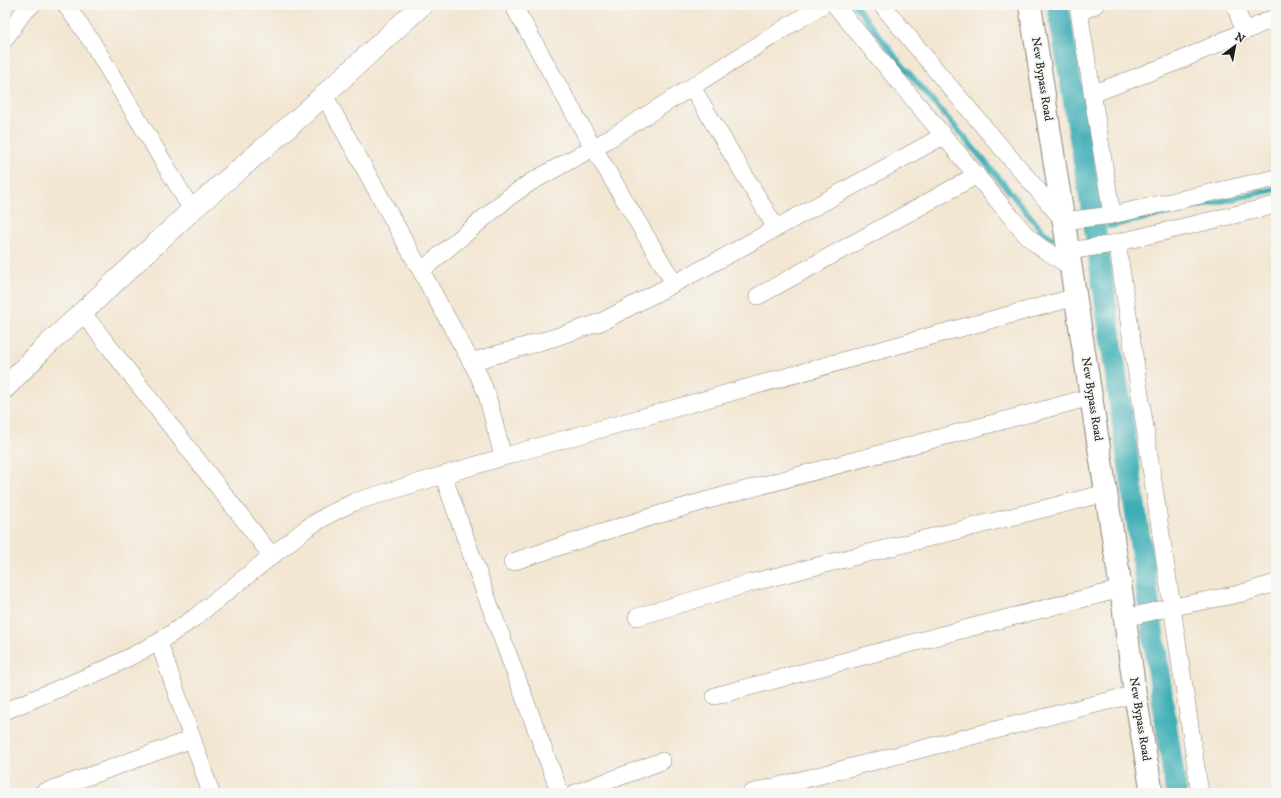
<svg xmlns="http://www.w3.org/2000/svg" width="1281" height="798" viewBox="0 0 1281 798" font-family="'IM FELL DW Pica',serif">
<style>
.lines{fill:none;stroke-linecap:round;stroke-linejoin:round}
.stream{stroke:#3daeb6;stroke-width:6}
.canal{stroke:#3daeb6;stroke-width:22}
.minor-casing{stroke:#888177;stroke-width:18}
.tertiary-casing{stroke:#888177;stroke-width:22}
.secondary-casing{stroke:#888177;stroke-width:24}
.minor{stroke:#fff;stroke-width:17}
.tertiary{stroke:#fff;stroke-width:21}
.secondary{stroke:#fff;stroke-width:22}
.labels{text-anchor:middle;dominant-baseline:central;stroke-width:4;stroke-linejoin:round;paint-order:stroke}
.street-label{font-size:12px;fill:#1c1c1c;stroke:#f6f6f2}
</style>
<rect width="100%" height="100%" fill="#f6f6f2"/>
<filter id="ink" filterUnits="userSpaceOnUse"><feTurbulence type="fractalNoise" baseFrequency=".025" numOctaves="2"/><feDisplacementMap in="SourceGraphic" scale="8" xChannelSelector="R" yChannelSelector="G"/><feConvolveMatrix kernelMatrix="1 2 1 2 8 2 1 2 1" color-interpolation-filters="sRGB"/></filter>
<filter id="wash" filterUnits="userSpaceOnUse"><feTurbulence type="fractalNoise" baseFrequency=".012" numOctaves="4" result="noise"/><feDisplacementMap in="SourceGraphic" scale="16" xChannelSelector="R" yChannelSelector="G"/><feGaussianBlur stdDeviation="0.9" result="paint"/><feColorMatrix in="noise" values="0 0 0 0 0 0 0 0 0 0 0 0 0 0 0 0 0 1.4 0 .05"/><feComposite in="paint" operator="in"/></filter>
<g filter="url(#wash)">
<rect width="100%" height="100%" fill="#f3e6d2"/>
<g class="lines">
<path class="stream" d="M855,5l46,59 90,105 52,63 9,6
M1109,226l167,-37"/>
<path class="canal" d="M1058,5l37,224 81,564"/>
</g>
</g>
<g filter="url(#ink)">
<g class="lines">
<defs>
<path id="minor" d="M66,5l26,37 100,168
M513,5l80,142 81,136
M835,5l192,231 13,11 31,20
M882,5l57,69 125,147 48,-6 164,-37
M1078,5l34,210
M1235,5l9,26
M1080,12l15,-7
M5,39l17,-25 10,-9
M692,87l84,141
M1092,94l87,-33 97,-44
M324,95l155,281 8,19 16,62
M1117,242l83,551
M1069,251l38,-6 169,-40
M421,271l88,-74 22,-15 76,-42 215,-135
M758,296l219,-121
M82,312l190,244
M471,362l85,-25 45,-15 114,-60 228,-126
M443,475l41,115 76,203
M512,562l132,-43 64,-19 383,-103
M637,617l113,-34 356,-90
M1125,618l38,-9 76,-15 37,-11
M159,642l52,151
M715,696l238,-64 168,-43
M5,711l101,-42 53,-27 35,-24 113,-90 21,-13 26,-13 169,-51 408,-115 145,-39
M42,793l150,-54
M576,793l86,-32
M751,793l384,-99"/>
<path id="tertiary" d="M5,388l36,-37 151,-141 108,-93 122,-112"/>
<path id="secondary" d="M1030,5l91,584 14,105 17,99"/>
</defs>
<use href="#minor" class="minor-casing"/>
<use href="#tertiary" class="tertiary-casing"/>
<use href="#secondary" class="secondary-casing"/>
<use href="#minor" class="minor"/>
<use href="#tertiary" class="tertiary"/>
<use href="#secondary" class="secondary"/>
</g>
</g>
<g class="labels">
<g class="street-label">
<text transform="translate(1042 79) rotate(81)">New Bypass Road</text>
<text transform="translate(1092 399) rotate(81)">New Bypass Road</text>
<text transform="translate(1140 719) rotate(81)">New Bypass Road</text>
</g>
</g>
<rect width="1281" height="798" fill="none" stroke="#f6f6f2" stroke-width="20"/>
<g transform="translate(1235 46) rotate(32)" stroke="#f6f6f2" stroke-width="3" paint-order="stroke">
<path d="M0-3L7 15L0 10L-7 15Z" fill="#1c1c1c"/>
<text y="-6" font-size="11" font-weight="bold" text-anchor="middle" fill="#1c1c1c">N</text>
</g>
</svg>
